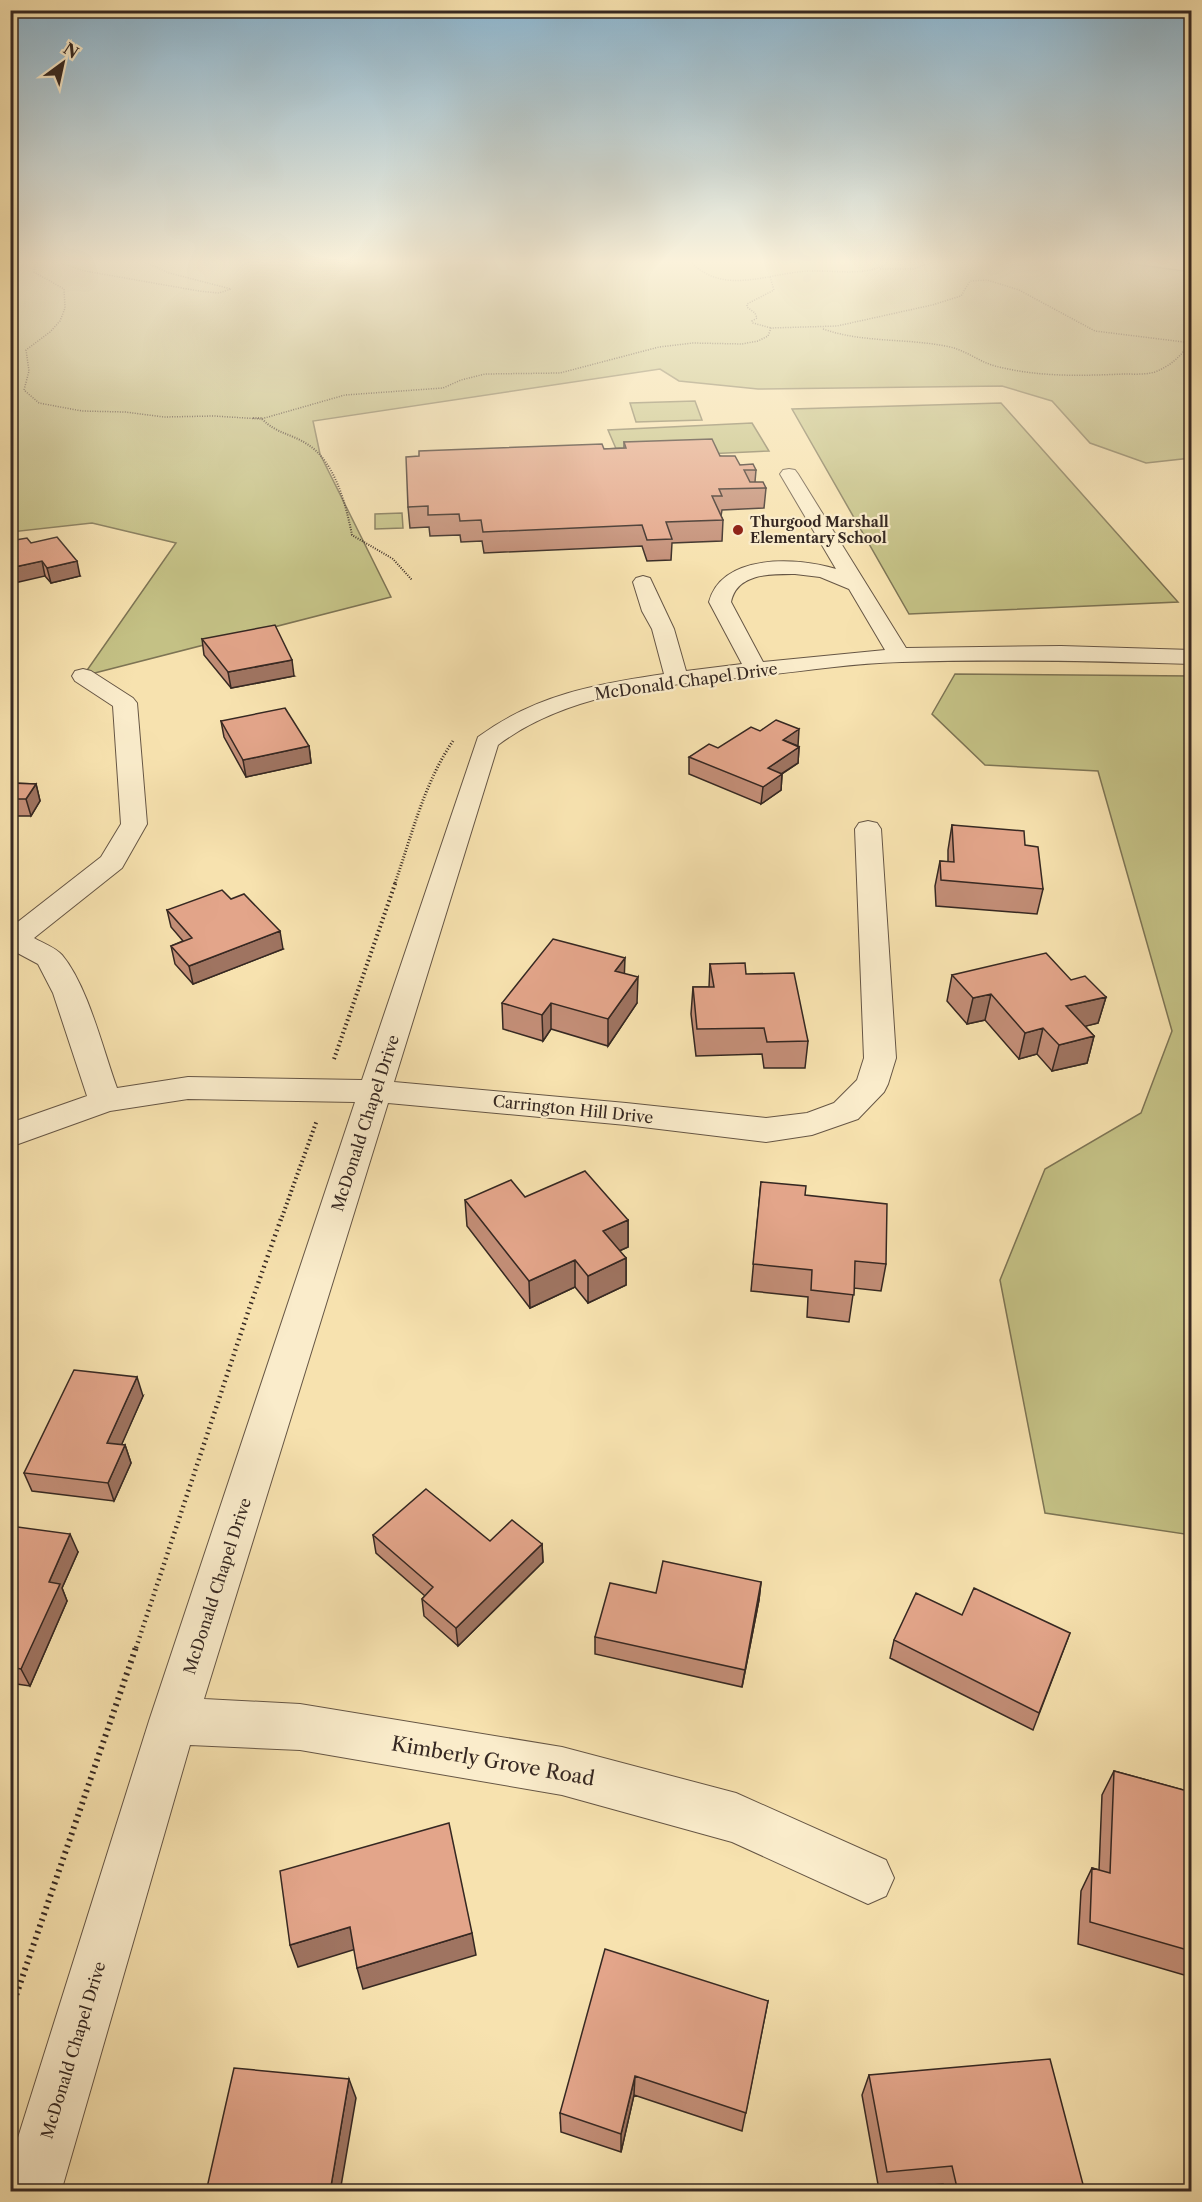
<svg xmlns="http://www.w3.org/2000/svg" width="1202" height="2202" viewBox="0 0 1202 2202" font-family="'Libre Caslon Text',serif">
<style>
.green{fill:#c4c185;stroke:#7d7454;stroke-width:1.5}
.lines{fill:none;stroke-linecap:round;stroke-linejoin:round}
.minor-casing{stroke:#665645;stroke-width:2}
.path-far5{stroke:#362822;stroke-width:1.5;stroke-dasharray:1 1.5;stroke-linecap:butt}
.path-far4{stroke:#362822;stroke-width:2;stroke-dasharray:1 1.5;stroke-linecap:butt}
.path-far3{stroke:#362822;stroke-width:3;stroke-dasharray:1 2;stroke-linecap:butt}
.path-far2{stroke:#362822;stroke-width:4;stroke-dasharray:1.5 3;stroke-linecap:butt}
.path-far1{stroke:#362822;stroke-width:4.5;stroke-dasharray:1.5 4;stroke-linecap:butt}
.path{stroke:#362822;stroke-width:6;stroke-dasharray:2 4.5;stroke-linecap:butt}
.minor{fill:#faeccb;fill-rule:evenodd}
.wall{fill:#c38e77;stroke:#362822;stroke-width:1.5}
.shaded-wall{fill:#9f7461;stroke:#362822;stroke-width:1.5}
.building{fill:#e3a58a;stroke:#362822;stroke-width:1.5}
.poi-dot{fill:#8f2418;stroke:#faeccb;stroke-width:2}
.labels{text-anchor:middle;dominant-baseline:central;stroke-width:4.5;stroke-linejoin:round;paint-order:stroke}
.far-poi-label{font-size:14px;font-weight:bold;fill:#362822;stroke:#faeccb;text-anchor:start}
.street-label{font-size:16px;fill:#362822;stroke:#faeccb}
.near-street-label{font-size:20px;fill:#362822;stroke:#faeccb}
</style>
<rect width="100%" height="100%" fill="#f7e2af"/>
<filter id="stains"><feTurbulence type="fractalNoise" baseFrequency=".00333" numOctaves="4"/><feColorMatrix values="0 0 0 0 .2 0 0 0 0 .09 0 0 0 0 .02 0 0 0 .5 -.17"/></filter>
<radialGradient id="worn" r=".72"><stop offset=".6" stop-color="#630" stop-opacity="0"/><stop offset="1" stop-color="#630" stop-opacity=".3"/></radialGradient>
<path class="green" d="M10,262h1108l73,10v186l-45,5 -56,-20 -38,-42 -50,-15 -244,3 -79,-8 -19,-12 -347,52 7,33 71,143 -308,79 93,-133 -84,-20 -81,9z
M695,401l7,19 -66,2 -6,-19z
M1001,403l177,199 -269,12 -117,-205z
M752,423l17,28 -149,7 -12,-28z
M402,513l1,15 -28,1v-15z
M955,674l236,2v859l-146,-22 -45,-233 45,-111 96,-56 31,-82 -74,-260 -113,-6 -53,-51z"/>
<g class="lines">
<defs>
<path id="minor" d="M789,469l6,1 3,4 108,174 155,-2 131,4v14c-97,-3 -194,-5 -290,-2 -48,1 -97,9 -145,14 -87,9 -186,14 -259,69l-104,337 232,21 140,15 41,-5 27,-10 23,-23 7,-22 -9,-229 4,-6 9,-2 9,2 4,6 15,229 -8,26 -4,8 -26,27 -46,16 -46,7 -140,-17 -238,-22 -184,596 96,5 262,43 174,46 150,67 8,18 -8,18 -18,8 -136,-62 -170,-47 -262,-45 -110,-5 -129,447h-51v-29l139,-442 206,-619 -167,-3 -78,12 -100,36v-24l77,-27 -34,-103 -15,-29 -28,-15v-21l91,-71 20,-33 -8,-118 -38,-25 -3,-5 3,-5 8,-2 8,2 42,27 4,5 10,121 -25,44 -88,70c9,5 22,10 28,17 26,31 41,95 55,133l71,-11 174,3 116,-343c57,-42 118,-53 186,-63l-12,-45 -10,-18 -9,-29 3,-4 7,-2 7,2 24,51 12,42 56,-7 -33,-62c13,-49 89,-45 127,-33l-56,-95 3,-4zM795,574l25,3 29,12 36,61 -122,12 -32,-60c6,-29 39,-28 64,-28z"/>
</defs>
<use href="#minor" class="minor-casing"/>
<path class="path-far5" d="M40,262l-5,3 -1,7 30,17 1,19 -5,13 -10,11 -24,18 3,21 -5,19 15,13 43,8 43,1 39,5 50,-1 47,3 84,-24 98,-7 18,-8 24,-6 75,-1 99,-26 34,-4 49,1 16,-3 10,-5 3,-8 66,-2 95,-21 29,-9 9,-15 17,-1 32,10 76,41 97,12
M56,262l29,9 114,20 20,2 12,-4 -62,-16 -24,-11
M690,262c11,10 22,16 37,18 27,3 55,-8 83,-9 24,-1 50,5 73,-5l-3,-4
M1176,262l16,2
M880,269h33l20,-7
M770,277l4,13 -27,14v3l8,6 2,5 -5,3 1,2 18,5
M823,329c40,14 81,9 122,17 20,3 32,15 50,20 42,11 85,10 128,8 10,0 22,1 32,-2 15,-6 26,-15 34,-29"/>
<path class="path-far4" d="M253,418h10
M262,419c15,15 28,14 45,25 28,17 39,61 45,91l41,24 19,21"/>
<path class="path-far3" d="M395,883c17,-48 29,-100 58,-142"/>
<path class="path-far2" d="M334,1059l62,-178
M282,1217l35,-97"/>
<path class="path-far1" d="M136,1648l113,-339 33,-93"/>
<path class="path" d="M10,2013l126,-366"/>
<use href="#minor" class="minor"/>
</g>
<path class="wall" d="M624,442l96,14 20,9 16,5 -1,12 11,6 -2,20 -42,2 -1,6 2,4 -1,21 -50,2 -1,17 -24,1 -5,-15 -158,7 -2,-12 -21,1 -1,-7 -30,1 -1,-9 -19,1 -2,-21 196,-58 20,-1z
M31,543l49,33 -29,7 -6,-7z
M202,639l92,37 -63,12 -27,-33z
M221,721l88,25 2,17 -65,14 -22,-40z
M797,746l2,1 -1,16 -16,11 -1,16 -20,14 -72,-30v-17l29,-9z
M10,783l26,1 4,17 -9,15h-21z
M952,825l73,20 18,44 -6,25 -101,-8 -1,-20 5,-25 8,1v-12z
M167,910l116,39 -90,35 -18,-20 -4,-18 12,-5 -12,-14z
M710,964l36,10 62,67 -3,27h-41l-2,-14 -66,2 -5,-42 2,-27h16z
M624,973l13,30 -29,43 -57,-17 -8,12 -40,-12 -1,-26z
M952,975l119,5 35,17 -8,26 -13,3 9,10 -7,27 -35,8 -15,-17 -18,5 -34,-39 -18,4 -20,-23z
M761,1182l44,13 81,69 -5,27 -27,-3 -5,34 -42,-5 1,-20 -57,-6z
M525,1197l103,23v27l-9,4 7,7v27l-38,18 -13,-16 -45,21 -63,-82 -2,-26z
M143,1396l-22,49h4l6,18 -17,38 -82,-10 -8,-18z
M10,1526l68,26 -16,36 5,13 -37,85 -20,-3z
M373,1535l169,9 1,18 -85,84 -34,-30 -2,-17 3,-3 -49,-43z
M761,1582l-2,18 -17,87 -147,-33v-17l61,-44z
M962,1615l108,18 -37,97 -143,-72 4,-18z
M1114,1771l77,21v185l-113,-33 3,-53 11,-23 7,2 3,-75z
M768,2001l-26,130 -108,-36 -13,57 -60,-20 -1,-19z
M869,2075l216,117h-141l-1,-8 -64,6 -17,-95z"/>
<path class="shaded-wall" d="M42,561l3,15 -35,8v-16z
M77,561l3,15 -29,7 -4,-15z
M292,660l2,16 -63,12 -3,-16z
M10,718l5,17 -5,3z
M799,729l-1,17 -15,-6z
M309,746l2,17 -65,14 -3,-17z
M799,747l-1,16 -32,21 2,-16z
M782,774l-1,16 -20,14 2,-17z
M36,784l4,17 -9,15 -5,-17z
M280,931l3,18 -90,35 -4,-18z
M625,958l-1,26 -9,-13z
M638,977l-1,26 -29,43v-27z
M991,994l-6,26 -18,4 6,-26z
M1106,997l-8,26 -38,10 6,-27z
M551,1003v26l-8,12 -1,-26z
M1043,1028l-6,26 -18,5 6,-26z
M1094,1036l-7,27 -35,8 7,-26z
M628,1220v27l-25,11v-27z
M626,1258v27l-38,18v-27z
M575,1260v27l-45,21 -1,-27z
M137,1377l6,19 -29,66 -7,-19z
M125,1445l6,18 -17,38 -6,-18z
M70,1534l8,18 -16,36 5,13 -37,85 -9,-17 28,-87z
M542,1544l1,18 -85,84 -2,-18z
M761,1582l-2,18 -17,87 3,-17z
M350,1927l6,22 -58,18 -8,-22z
M472,1933l4,22 -113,34 -6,-21z
M635,2076l-1,19 -13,57v-18z
M349,2079l7,19 -16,94h-10z"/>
<path class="building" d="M712,439l8,17h15l5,9 13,-1 3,6h-12l6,12h13l3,6 -47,1 3,7h-10l11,24 -57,2 6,17 -25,1 -5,-15 -159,7 -2,-12 -21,1 -1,-7 -31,1v-9l-20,1 -2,-50 13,-1v-5l183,-7 2,5 22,-1 -2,-6z
M57,537l20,24 -30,7 -5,-7 -32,7v-27l17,-3 4,5z
M275,625l17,35 -64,12 -26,-33z
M285,708l24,38 -66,14 -22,-39z
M776,720l23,9 -16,11 16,7 -31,21 14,6 -19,13 -74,-30 20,-13 9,4 33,-21 9,4z
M10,783l26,1 -10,15h-16z
M952,825l72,6 1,14 13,2 5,42 -102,-9 -1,-19 14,1z
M222,890l9,9 13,-5 36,37 -91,35 -18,-20 21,-8 -25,-28z
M553,939l72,19 -10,13 23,6 -30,42 -57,-16 -9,12 -40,-12z
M1046,953l25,27 14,-4 21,21 -40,9 28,30 -35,9 -16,-17 -18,5 -34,-39 -18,4 -21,-23z
M745,963l1,11 48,-1 14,68 -41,1 -3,-14 -67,1 -4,-42h21l-4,-23z
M585,1171l43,49 -25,11 23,27 -38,18 -13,-16 -46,21 -64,-81 46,-20 14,17z
M761,1182l45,4 -1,9 82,9 -1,60 -31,-3 -1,34 -43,-5 1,-20 -59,-6z
M74,1370l63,7 -30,66 18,2 -17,38 -84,-10z
M426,1489l64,52 22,-21 30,24 -86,84 -34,-29 11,-12 -60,-52z
M10,1526l60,8 -21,48 11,2 -39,85 -11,-2z
M663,1561l98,21 -16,88 -150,-33 15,-54 46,10z
M974,1588l96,45 -31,80 -145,-73 22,-47 46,22z
M1114,1771l77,21v159l-101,-29 2,-54 18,5z
M449,1823l23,110 -115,35 -7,-41 -60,18 -10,-74z
M605,1949l163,52 -22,112 -111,-37 -14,58 -61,-21z
M1050,2059l35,133h-127l-6,-26 -65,6 -18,-97z
M234,2068l115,11 -19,113h-124z"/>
<linearGradient id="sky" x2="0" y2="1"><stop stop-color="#8bb7d3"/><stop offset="0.46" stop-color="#fbf2db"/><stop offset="1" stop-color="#fbf2db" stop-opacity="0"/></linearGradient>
<rect width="1202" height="570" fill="url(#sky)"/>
<circle class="poi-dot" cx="738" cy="530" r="6"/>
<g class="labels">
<g class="far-poi-label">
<text x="750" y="522">Thurgood Marshall<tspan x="750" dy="16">Elementary School</tspan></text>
</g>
<g class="street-label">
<text transform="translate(686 681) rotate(-8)">McDonald Chapel Drive</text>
<text transform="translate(573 1109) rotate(6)">Carrington Hill Drive</text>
<text transform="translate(365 1123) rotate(-72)">McDonald Chapel Drive</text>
<text transform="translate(217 1586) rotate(-72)">McDonald Chapel Drive</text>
<text transform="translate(73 2050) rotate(-73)">McDonald Chapel Drive</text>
</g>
<g class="near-street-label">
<text transform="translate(493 1761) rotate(10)">Kimberly Grove Road</text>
</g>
</g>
<rect width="1202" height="2202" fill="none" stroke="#f7e2af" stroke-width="36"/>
<rect x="12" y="12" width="1178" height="2178" fill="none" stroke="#362822" stroke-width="3"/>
<rect x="18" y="18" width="1166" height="2166" fill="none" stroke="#362822" stroke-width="1.5"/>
<g transform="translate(63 63) rotate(33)" stroke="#faeccb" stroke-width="4.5" paint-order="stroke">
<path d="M0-4.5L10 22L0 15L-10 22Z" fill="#362822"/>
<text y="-9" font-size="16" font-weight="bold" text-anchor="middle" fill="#362822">N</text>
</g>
<rect width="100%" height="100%" filter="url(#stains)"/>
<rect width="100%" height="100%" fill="url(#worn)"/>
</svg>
